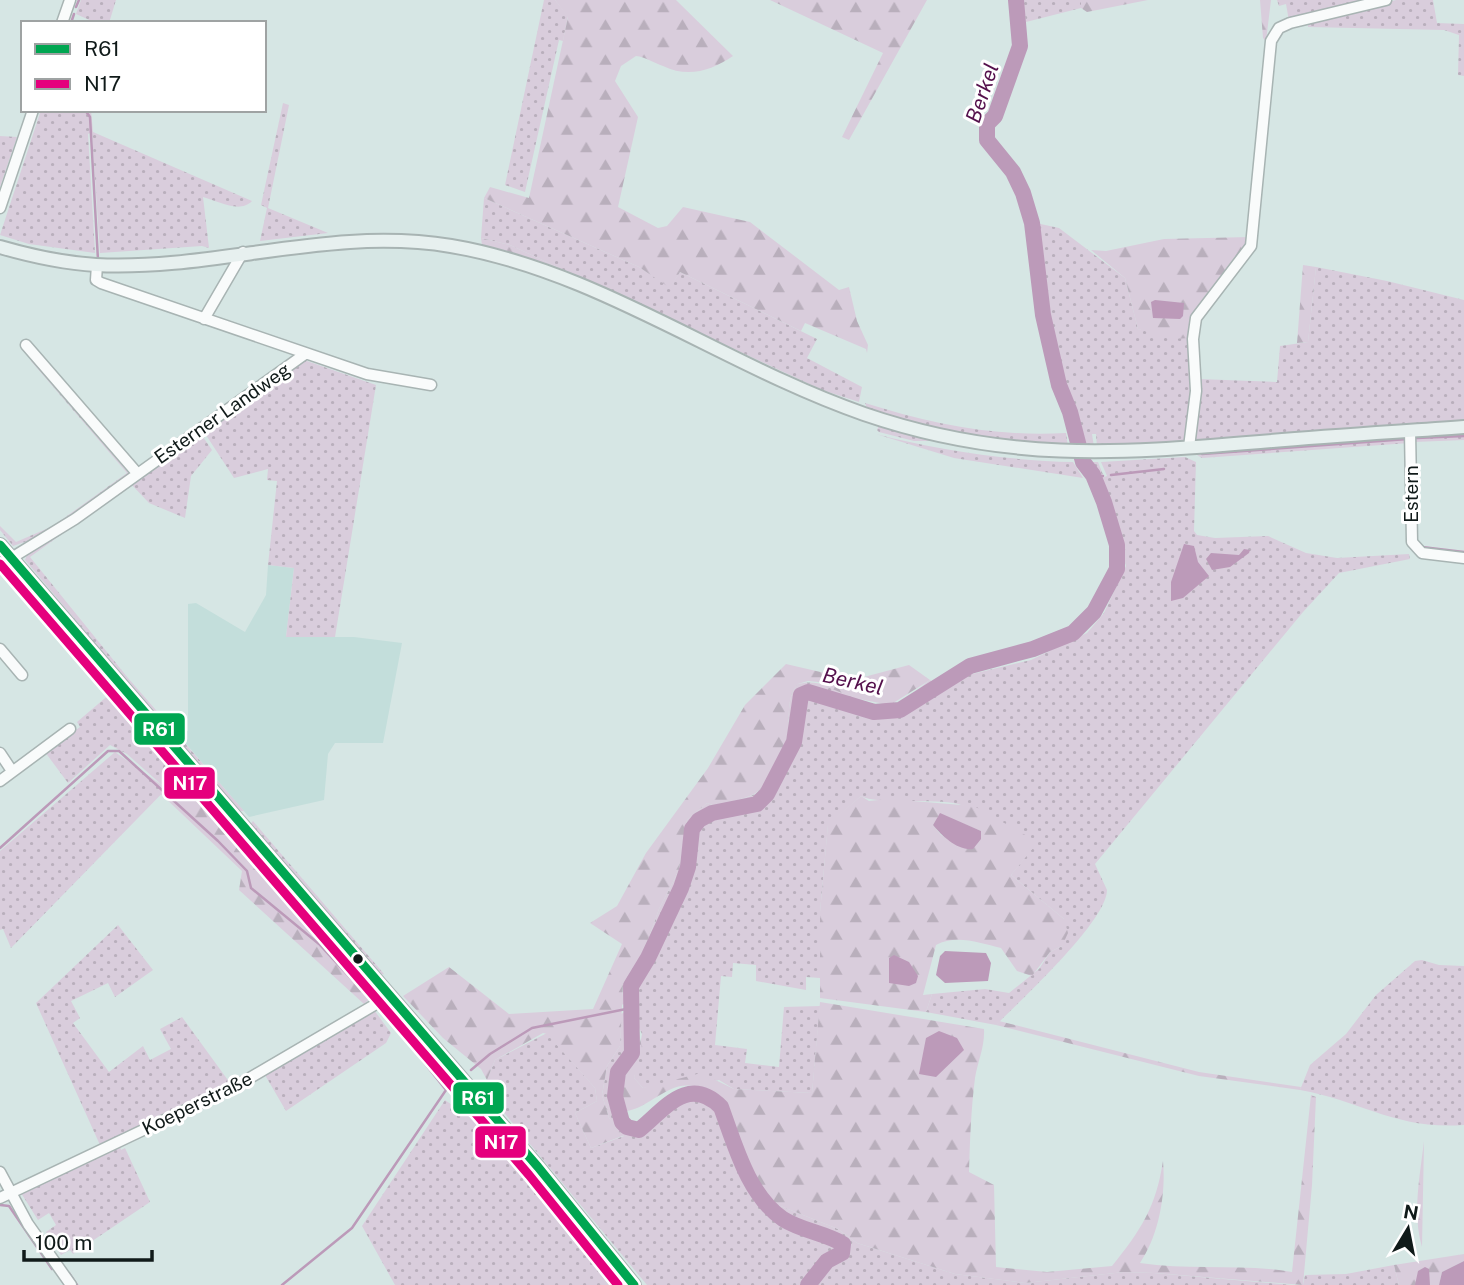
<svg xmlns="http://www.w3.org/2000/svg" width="1464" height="1285" viewBox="0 0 1464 1285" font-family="'Public Sans',sans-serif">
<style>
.built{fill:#c3dedb}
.grass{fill:url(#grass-dots)}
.forest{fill:url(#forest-firs);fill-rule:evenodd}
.water{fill:#bc9ab9}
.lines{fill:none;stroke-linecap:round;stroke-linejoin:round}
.stream{stroke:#bc9ab9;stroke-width:2.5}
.river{stroke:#bc9ab9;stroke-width:16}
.street-casing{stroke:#a8b4b3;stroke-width:13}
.secondary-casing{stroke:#a8b4b3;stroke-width:16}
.street{stroke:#f9fbfb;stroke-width:10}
.secondary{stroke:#e7f0ef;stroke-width:12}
.bus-1-casing{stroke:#fff;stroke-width:14}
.bus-2-casing{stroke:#fff;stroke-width:14}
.bus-1{stroke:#00a651;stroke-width:9}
.bus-2{stroke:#e5007d;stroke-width:9}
.bus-dot{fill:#101a19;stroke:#fff;stroke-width:2.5}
.labels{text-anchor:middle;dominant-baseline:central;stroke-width:6;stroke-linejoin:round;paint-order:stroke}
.street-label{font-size:19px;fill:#101a19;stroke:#fff}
.water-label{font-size:21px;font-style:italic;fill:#54104c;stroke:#fff}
.line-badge{stroke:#fff;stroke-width:2.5}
.badge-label{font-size:19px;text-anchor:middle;font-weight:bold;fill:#fff}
</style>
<defs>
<pattern id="grass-dots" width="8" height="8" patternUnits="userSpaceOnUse" patternTransform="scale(1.75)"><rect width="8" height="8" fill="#d9cddc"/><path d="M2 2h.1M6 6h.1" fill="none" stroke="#b9afbc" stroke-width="1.8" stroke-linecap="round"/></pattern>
<pattern id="forest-firs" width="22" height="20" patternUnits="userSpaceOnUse" patternTransform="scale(1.75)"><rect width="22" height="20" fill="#d9cddc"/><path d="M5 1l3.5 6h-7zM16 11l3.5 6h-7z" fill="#b9afbc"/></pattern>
</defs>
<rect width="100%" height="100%" fill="#d6e6e4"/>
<path class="built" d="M268,565l26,3 -8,69h68l48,6 -19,100h-48l-7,11 -4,46 -75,17 -74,-86h13v-127l8,-1 49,29 21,-37z"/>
<path class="grass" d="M81,0h35l-7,23h-13l-20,-9z
M544,0h11l13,16 -5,25 -4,-1 -34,152 -20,-7z
M1023,0h58v8l-55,14z
M1277,0h100l-88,21 -3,-17 -7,2z
M1396,0h37l4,23 27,1v52l-6,-1 1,-40 -15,-5 -136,-3v-6z
M283,103l6,2 -21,103 60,25 -68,8 7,-33 -6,-3z
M41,110h50l2,22 159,69c-12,13 -34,0 -49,-4l6,51 -7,-2 -102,7 -8,-121 -4,2 7,119 -66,-9 -29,-9z
M0,136l17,1 -17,50z
M484,198l155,69 31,20 10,-15 137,67 -10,19 55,29 -3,15 -37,-12 -312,-145 -29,-7z
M1036,223l23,5 66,50 13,51 52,9c1,24 8,89 -9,105l-84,4 -1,-13h-4l2,13h-10l-11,-48 -11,-19 -17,-74v-37z
M1316,267l71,14 77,19v123l-267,19 -3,-7 5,-56 78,3 3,-36 28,-4z
M33,359l97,116 -88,61 -29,10 -13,-16v-4l16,16 37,-16 74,-53 -96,-112z
M304,360l72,25 -41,252h-49l8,-69 -26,-3 9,-84 -10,-1 1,-11 -34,9 -30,-46z
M865,403c67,21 130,34 201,30l2,14 -99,-9 -101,-27z
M879,425h3l56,16h-24l-35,-9 -2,-2z
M1464,432v8l-50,2 1,-8z
M201,434l11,16 -21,26 -6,42 -36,-15 -18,-19z
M876,434c60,16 135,27 197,28l10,16 -129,-20z
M1405,435l4,8 -207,15 -5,-3v-4z
M1185,457l11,5 -2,69 3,4 18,3 53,-2 38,17 31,5 72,-4 1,5 -71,14 -36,39 -208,252 12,26c0,31 -87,111 -111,135l-70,-13 6,-18 53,-5 24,4 30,-24 11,-17 12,-6 2,-27 -53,-44 26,-33c-24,-12 -52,-30 -79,-38 -23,-6 -82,1 -97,-8l-33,29 -8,87v66l-14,-1v13l-50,-9v-16l-23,-2 -1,14 -11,-1 -6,69 32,4 -2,14 34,4 5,-60 36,-1 -8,87 -78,-4 -15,-9 -76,8 -9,-10 8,-44 -9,-19 1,-28 17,-27 33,-71 7,-19 5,-42 12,-10 45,-10 18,-13 24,-45 9,-52 4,-2 67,19 25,-1 64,-38 67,-16 56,-27 17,-20 22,-47 -17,-66 -10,-25 -11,-13h10l6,15 3,-1 -6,-14z
M62,534l-32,23 98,121 116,133h-8l-211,-251 4,-10z
M930,680l5,4c-12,8 -24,18 -37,23 -27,10 -64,-10 -90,-18l-9,4 -11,55 -22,43 -15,11 -46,10 -14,14 -6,42 -7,18 -33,71 -13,18 -4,10 -1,18 -6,2 4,-29 23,-36 11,-31 20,-39 8,-50 20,-17 11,4c12,-7 26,-7 37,-13 9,-6 30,-47 32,-57 4,-18 -2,-39 11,-53 34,-10 67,31 100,19 11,-4 22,-16 32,-23z
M111,693l69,82 -169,173 -8,-19 -3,1v-79l115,-99 48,34 -36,-32 -17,-9 -42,38 -23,-31 35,-25 -3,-5z
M253,821l131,153 -6,1 -129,-149z
M118,925l35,45 -38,27 -7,-14 -37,18 9,17 -7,5 36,49 34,-26 7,14 21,-11 -11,-20 22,-12 48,66 -130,62 -64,-142z
M1422,960l17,5 25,1v159c-68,5 -102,-24 -164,-35l10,-25 36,-31 30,-39 39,-34z
M374,1010l17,23 -5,10 -100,68 -21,-36z
M625,1012c2,12 6,26 2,38 -2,8 -9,12 -13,18 -8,16 -4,53 11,63 5,3 11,3 16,3 17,-19 44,-49 72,-31 21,38 28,98 69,121 16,8 42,13 54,23l-18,14 -15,24h-156l-146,-176 -14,-29 8,-20 52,-27 48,55 2,13 -22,12 16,35 33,-12 -15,-18 -7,-23 5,-29 13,-20 1,-32z
M445,1100l37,26 139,159h-226l-33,-59z
M120,1146l1,4 4,-2 25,54 -77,52 -3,-4 -9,5 -15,-23 10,-7 -7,-12 -11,7 -17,-27z
M768,1201l70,28 19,14 98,31 70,9 99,-11 30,1 138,12h-479l13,-17 22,-10 2,-14 -10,-8 -51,-19z
M1394,1265l5,20h-96l2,-10 41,-1z"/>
<path class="forest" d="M555,0h121l57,56c-22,15 -45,22 -70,10 -9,-3 -18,-9 -27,-10l-15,10 -6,15 23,36 -20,90 40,21 9,-2 16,-19 67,15 89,68 10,-3 8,34 11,24 -1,8 -1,-4 -61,-26 -4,8 -121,-59 -10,16 -31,-21 -155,-69 6,-11 39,11 39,-181z
M770,0h157l-78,140 -7,-3 41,-84z
M1081,0h67l-61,12 -6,-4z
M1260,0h11l-5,41 -3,-3z
M1250,237l-1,7 -27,36 -32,58c-20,2 -33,-3 -52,-9l-13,-51 -34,-28 15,1 58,-12z
M481,238l29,7 54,25 -82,-25z
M1303,265l13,2 -8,75 -11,1z
M786,664l43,10 35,3 45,-12 21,15 -40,25 -36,-7 -24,-10 -2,-5 -20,-2 -10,3c-13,14 -7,35 -11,53 -3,12 -21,51 -33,57 -11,6 -24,6 -36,13l-11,-4 -20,17 -8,50 -20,39 -11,31 -25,45 -3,61 -13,20 -5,29 7,23 16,17 -34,13 -16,-35 22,-12 -2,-13 -48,-54 -4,-1 -48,27 -8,20 -6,-11 -38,-31 -40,-42 46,-29 60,47 84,-5 29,-65 -32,-21 27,-17 29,-53 62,-85 37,-63z
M180,775l193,221 -9,8 -125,-114 3,-19 -81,-77z
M861,796l8,5 19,-2 86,7 64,36 -27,33 53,44 4,14 -6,13 -12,6 -18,24 -15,-5 -16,-23c-21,-5 -45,-14 -65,-3l-13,50 9,-1 -6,18 -106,-14v-86l8,-88zM940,814l41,17 -31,9 -9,-5 -8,-10z
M820,1002l164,27c1,17 -6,32 -9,49 -4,31 -5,63 -6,94l25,13 2,82 51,5 65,-6c29,-36 44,-59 51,-105 3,33 -4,74 -23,102 51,8 101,0 152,9l19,-177 5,2 -4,88 -9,100 -149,-12 -30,-1 -99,11 -70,-9 -98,-31 -19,-14 -70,-28c-11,-15 -22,-35 -27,-53 -9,-29 -10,-56 -49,-62 -29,-5 -52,35 -79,23 -5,-19 14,-36 21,-52 3,-8 3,-21 4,-29l4,20 -8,30 9,10 58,-15 33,16 78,4z
M999,1021l200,51 102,15 -1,3 -101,-14 -203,-51z
M1424,1141l-2,106c-10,-34 -2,-71 2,-106z
M1464,1254v7l-22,11 -3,13h-40l-5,-20z"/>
<path class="water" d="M1155,300l29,3 -1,13 -3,3 -27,-1 -2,-16z
M1184,544l10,2 4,16 11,14 -26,22 -12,3v-19z
M1244,549l6,1 -1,3 -19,14 -18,3 -6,-11 5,-6 28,2z
M940,813l41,18v8l-8,10c-15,2 -31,-13 -40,-24z
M945,951l41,2 5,10 -3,18 -43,2 -9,-8 4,-19z
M894,955l15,7 9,14 -2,7 -7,3 -20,-3v-25z
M939,1031l18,7 7,12 -28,27 -17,-3 7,-36z
M1464,1261v24h-25l3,-13z
M1425,1267l4,2 1,16h-15l3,-14z"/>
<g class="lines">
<path class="stream" d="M76,7l3,-7
M71,23l3,-9
M85,110l5,7 8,143
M1417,438l47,-2
M1202,454l206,-15
M1111,475l53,-6
M1094,477l9,-1
M1422,547l42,5
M0,848l108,-97h11l99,90 29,30 4,17 68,56 51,55
M471,1070l19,-16 42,-26 99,-20
M0,1205l9,1 43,63
M69,1273l8,12
M282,1285l70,-57 94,-138 -66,-83"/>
<path class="river" d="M808,1285l19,-24 15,-8 1,-9c-18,-11 -41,-13 -60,-25 -35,-24 -48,-74 -62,-112 -33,-33 -57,3 -82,23l-12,-3 -5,-5 -7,-26 3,-24 14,-19 -1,-67 17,-28 33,-70 7,-21 4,-38 7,-9 13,-7 45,-9 10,-10 27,-52 7,-47 7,-3 66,20 26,-2 70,-44 63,-17 40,-16 21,-21 23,-43v-24l-13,-43 -11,-27 -10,-13 -13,-50 -11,-27 -16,-70 -11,-92 -9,-30 -10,-21 -26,-32v-16l8,-8 25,-70 -4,-46"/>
<defs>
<path id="street" d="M62,23l8,-23
M0,208l33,-98
M97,265l-1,15 5,3 266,91 64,11
M204,319l39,-67
M26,345l111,128
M1410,431l2,111 10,11 42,5
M1189,447l7,-56 -3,-52 3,-21 55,-72 20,-205 8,-13 11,-5 96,-23
M0,565l75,-46 230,-165
M0,649l22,26
M0,753l12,18
M0,781l70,-52
M0,1172l28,52 43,61
M0,1198l236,-112 152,-89"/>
<path id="secondary" d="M0,247c31,9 63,16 96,18 120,6 232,-39 355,-19 148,25 272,119 413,168 140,48 252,40 396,28 68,-6 136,-10 204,-15
M0,545l538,622 96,118"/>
</defs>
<use href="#street" class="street-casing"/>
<use href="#secondary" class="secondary-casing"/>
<use href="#street" class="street"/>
<use href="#secondary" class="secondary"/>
<defs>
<path id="bus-1" d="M0,545l538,622 96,118"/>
<path id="bus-2" d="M0,564l529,611 89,110"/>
</defs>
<use href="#bus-1" class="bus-1-casing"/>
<use href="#bus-2" class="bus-2-casing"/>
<use href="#bus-1" class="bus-1"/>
<use href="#bus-2" class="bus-2"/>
</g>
<circle class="bus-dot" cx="358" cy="959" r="6"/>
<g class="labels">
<g class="street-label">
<text transform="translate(222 413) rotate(-35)">Esterner Landweg</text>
<text transform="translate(1411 494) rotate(-90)">Estern</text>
<text transform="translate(197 1103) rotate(-26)">Koeperstraße</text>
</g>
<g class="water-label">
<text transform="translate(982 93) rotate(-71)">Berkel</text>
<text transform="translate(853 681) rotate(13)">Berkel</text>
</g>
</g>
<g class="line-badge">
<rect x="133" y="712" width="53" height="34" rx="7" fill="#00a651"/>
<rect x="163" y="766" width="53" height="34" rx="7" fill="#e5007d"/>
<rect x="452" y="1081" width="53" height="34" rx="7" fill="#00a651"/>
<rect x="474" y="1125" width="53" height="34" rx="7" fill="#e5007d"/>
</g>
<g class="badge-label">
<text x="159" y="736">R61</text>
<text x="190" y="790">N17</text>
<text x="478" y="1105">R61</text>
<text x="501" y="1149">N17</text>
</g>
<rect x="21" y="21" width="245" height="91" fill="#ffffff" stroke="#9fa3a3" stroke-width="2"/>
<rect x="35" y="44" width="35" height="10" fill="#00a651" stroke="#9fa3a3" stroke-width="2"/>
<text x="84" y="56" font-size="21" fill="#101a19">R61</text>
<rect x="35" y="79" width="35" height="10" fill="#e5007d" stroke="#9fa3a3" stroke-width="2"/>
<text x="84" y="91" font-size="21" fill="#101a19">N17</text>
<g transform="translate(1408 1229) rotate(10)" stroke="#ffffff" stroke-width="5" paint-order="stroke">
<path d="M0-5L12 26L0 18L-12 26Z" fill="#101a19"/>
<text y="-10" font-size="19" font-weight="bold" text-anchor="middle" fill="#101a19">N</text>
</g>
<path d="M24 1250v10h128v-10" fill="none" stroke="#101a19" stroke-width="3.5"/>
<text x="35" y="1250" font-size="21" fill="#101a19" stroke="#ffffff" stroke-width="5" paint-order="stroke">100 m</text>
</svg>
